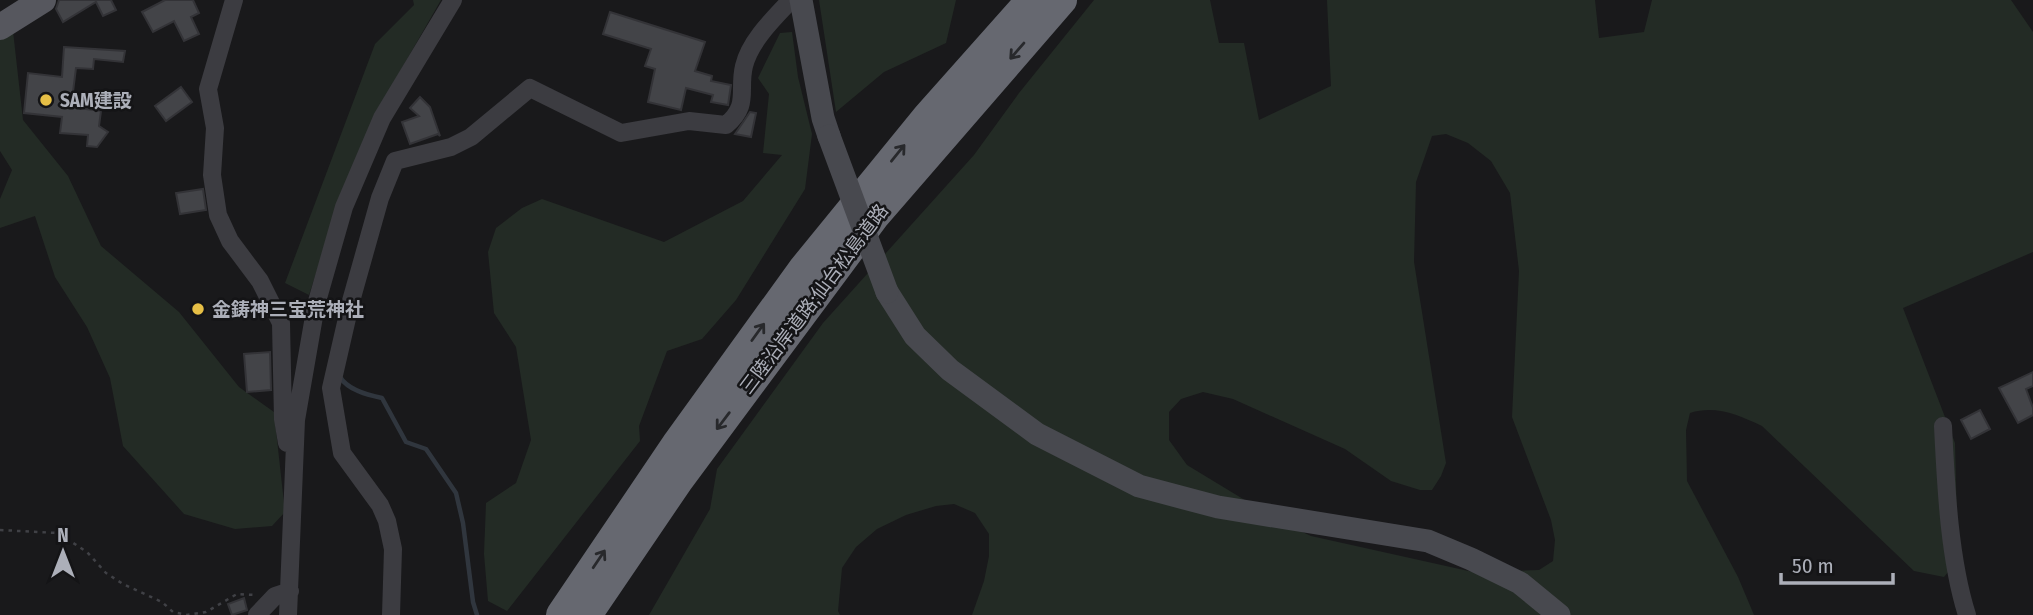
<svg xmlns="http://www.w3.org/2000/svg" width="2033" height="615" viewBox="0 0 2033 615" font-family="'Fira Sans Condensed','Noto Sans JP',sans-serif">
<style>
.green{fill:#232b25;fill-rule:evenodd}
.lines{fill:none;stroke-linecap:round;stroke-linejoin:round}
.stream{stroke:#30363e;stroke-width:4.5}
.building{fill:#434448;stroke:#333337;stroke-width:2}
.path{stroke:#404146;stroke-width:2.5;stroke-dasharray:3.5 5;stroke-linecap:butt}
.street{stroke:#3c3c41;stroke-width:18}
.secondary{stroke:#48494f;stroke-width:23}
.primary{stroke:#56575e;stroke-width:26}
.highway{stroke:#666870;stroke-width:30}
.secondary-bridge{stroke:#48494f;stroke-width:23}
.oneway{stroke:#28292c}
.poi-dot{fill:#e6bf46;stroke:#141416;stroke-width:2.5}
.labels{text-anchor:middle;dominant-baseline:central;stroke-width:5;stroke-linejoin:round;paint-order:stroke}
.poi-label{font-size:19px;font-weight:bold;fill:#acafb9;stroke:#141416;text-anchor:start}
.street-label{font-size:19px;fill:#acafb9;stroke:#141416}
</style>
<rect width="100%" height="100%" fill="#19191b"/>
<path class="green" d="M413,0h28l-54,94 -44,96 -34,105 -24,-12 90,-239 39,-39z
M819,0h137l-10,43 -62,29 -48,40z
M1094,0h116l9,43h25l15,77 72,-34 -4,-86h268l4,38 45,-6 8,-32h359l22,32v220l-130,56 52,135 3,117 -14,17 -30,-6 -152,-145c-24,-11 -46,-21 -72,-13l-4,17 1,51 51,96 16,38h-782l12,-34 5,-25v-22l-14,-21 -21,-9 -18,2 -30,9 -29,14 -21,18 -14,21 -4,43 2,4h-191l61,-106 7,-40 106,-146 151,-168 45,-62zM1446,134l22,9 23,18 19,32 9,78 -7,146 39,103 4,20 -2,21 -14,9 -66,2 -162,-36 -30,-14 -94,-57 -18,-25v-28l12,-13 22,-7 30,7 112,50 46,32 29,9h12l9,-14 5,-13 -32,-201 2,-80 16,-46z
M13,31l10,89 45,56 33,70 78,66 60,75 35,25 11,100 -13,14 -37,3 -51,-15 -61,-68 -13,-68 -23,-51 -32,-50 -20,-61 -35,12v-29l12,-29 -12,-19v-115z
M792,32l6,45 14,57 -7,55 -69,111 -34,39 -35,12 -28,75 1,15 -133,170 -19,-10 -4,-47 2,-51 30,-20 15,-43 -15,-93 -22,-34 -6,-61 8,-24 26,-20 20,-9 122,43 79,-41 39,-46 -19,-2 6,-59 -11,-16 22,-45z"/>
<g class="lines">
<path class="stream" d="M340,377c8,13 27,18 42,21l24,44 20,7 30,44 7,30 10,79 4,13"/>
</g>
<path class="building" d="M59,0h52l5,10 -13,6 -7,-14 -33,20 -7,-13z
M165,0h28l6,13 -8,4 8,17 -15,7 -10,-20 -21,11 -11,-20z
M610,12l95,30 -10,29 17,5 -1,5 20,4 -3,20 -17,-3 2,-7 -27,-7 -5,22 -33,-8 7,-33 -10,-3 6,-17 -48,-15z
M64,47l61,4 -2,11 -29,-3 -1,10 -17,-1 -3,24 14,2 -2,15 16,2 -2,15 9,6 -11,15 -10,-1 1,-11 -28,-2 2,-16 -38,-4 4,-40 34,4z
M181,87l11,15 -26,19 -11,-15z
M420,97l10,10 10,29 -2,-2 -28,10 -8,-22 17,-6 -9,-8z
M750,112l6,1 -5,24 -16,-3z
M203,189l3,21 -26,4 -4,-21z
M270,352l1,38 -24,2 -3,-38z
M2033,372v14l-7,3 7,19v7l-15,8 -19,-35z
M1980,410l10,19 -19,10 -10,-19z
M244,598l3,12 -15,5 -4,-11z"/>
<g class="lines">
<path class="path" d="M0,530l58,3 29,19 19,21 17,11 39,18 11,10 14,3 19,-3 31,-18 18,1"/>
<path class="street" d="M234,0l-26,89 7,39 -3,47 6,40 12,26 30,40 21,42 2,96 4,24
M1943,426c3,60 6,132 24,189
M257,615l18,-19 15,-5
M288,615l8,-195 20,-115 28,-98 38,-89 71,-118
M391,615l2,-66 -6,-28 -7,-16 -38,-52 -11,-65 20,-87 29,-103 15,-37 56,-14 20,-10 59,-49 91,45 68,-12 37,4c24,-20 12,-34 18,-59 6,-25 30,-48 47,-66"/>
<path class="secondary" d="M801,0l22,118 6,18
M887,292l28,44 35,34 87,64 102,52 79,21 210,34 43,18 49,24 39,32"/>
<path class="primary" d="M0,27l43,-27"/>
<path class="highway" d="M561,615l117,-173 125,-173 124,-152 104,-117
M587,615l91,-134 196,-264 188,-217"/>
<path class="secondary-bridge" d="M829,136l58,156"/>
</g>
<defs><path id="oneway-shaft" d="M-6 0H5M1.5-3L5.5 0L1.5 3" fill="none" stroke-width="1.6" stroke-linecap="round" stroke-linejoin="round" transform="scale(1.75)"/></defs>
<g class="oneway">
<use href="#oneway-shaft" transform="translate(1017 51) rotate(131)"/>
<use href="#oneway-shaft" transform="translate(898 153) rotate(-51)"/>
<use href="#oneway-shaft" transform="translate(758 332) rotate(-54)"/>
<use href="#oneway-shaft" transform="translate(723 421) rotate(127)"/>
<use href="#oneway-shaft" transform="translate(599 559) rotate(-56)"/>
</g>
<g class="poi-dot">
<circle cx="46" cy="100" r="7"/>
<circle cx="198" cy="309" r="7"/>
</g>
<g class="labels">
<g class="poi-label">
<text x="60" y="100">SAM建設</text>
<text x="212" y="309">金鋳神三宝荒神社</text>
</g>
<g class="street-label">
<text transform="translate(814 299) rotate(-53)">三陸沿岸道路;仙台松島道路</text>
</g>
</g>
<g transform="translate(63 552)" stroke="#141416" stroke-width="5" paint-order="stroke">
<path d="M0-5L12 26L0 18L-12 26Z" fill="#acafb9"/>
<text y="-10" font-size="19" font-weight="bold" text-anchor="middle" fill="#acafb9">N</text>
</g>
<path d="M1781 573v10h112v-10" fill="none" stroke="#acafb9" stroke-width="3.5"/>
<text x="1792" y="573" font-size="21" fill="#acafb9" stroke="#141416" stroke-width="5" paint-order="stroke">50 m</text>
</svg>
